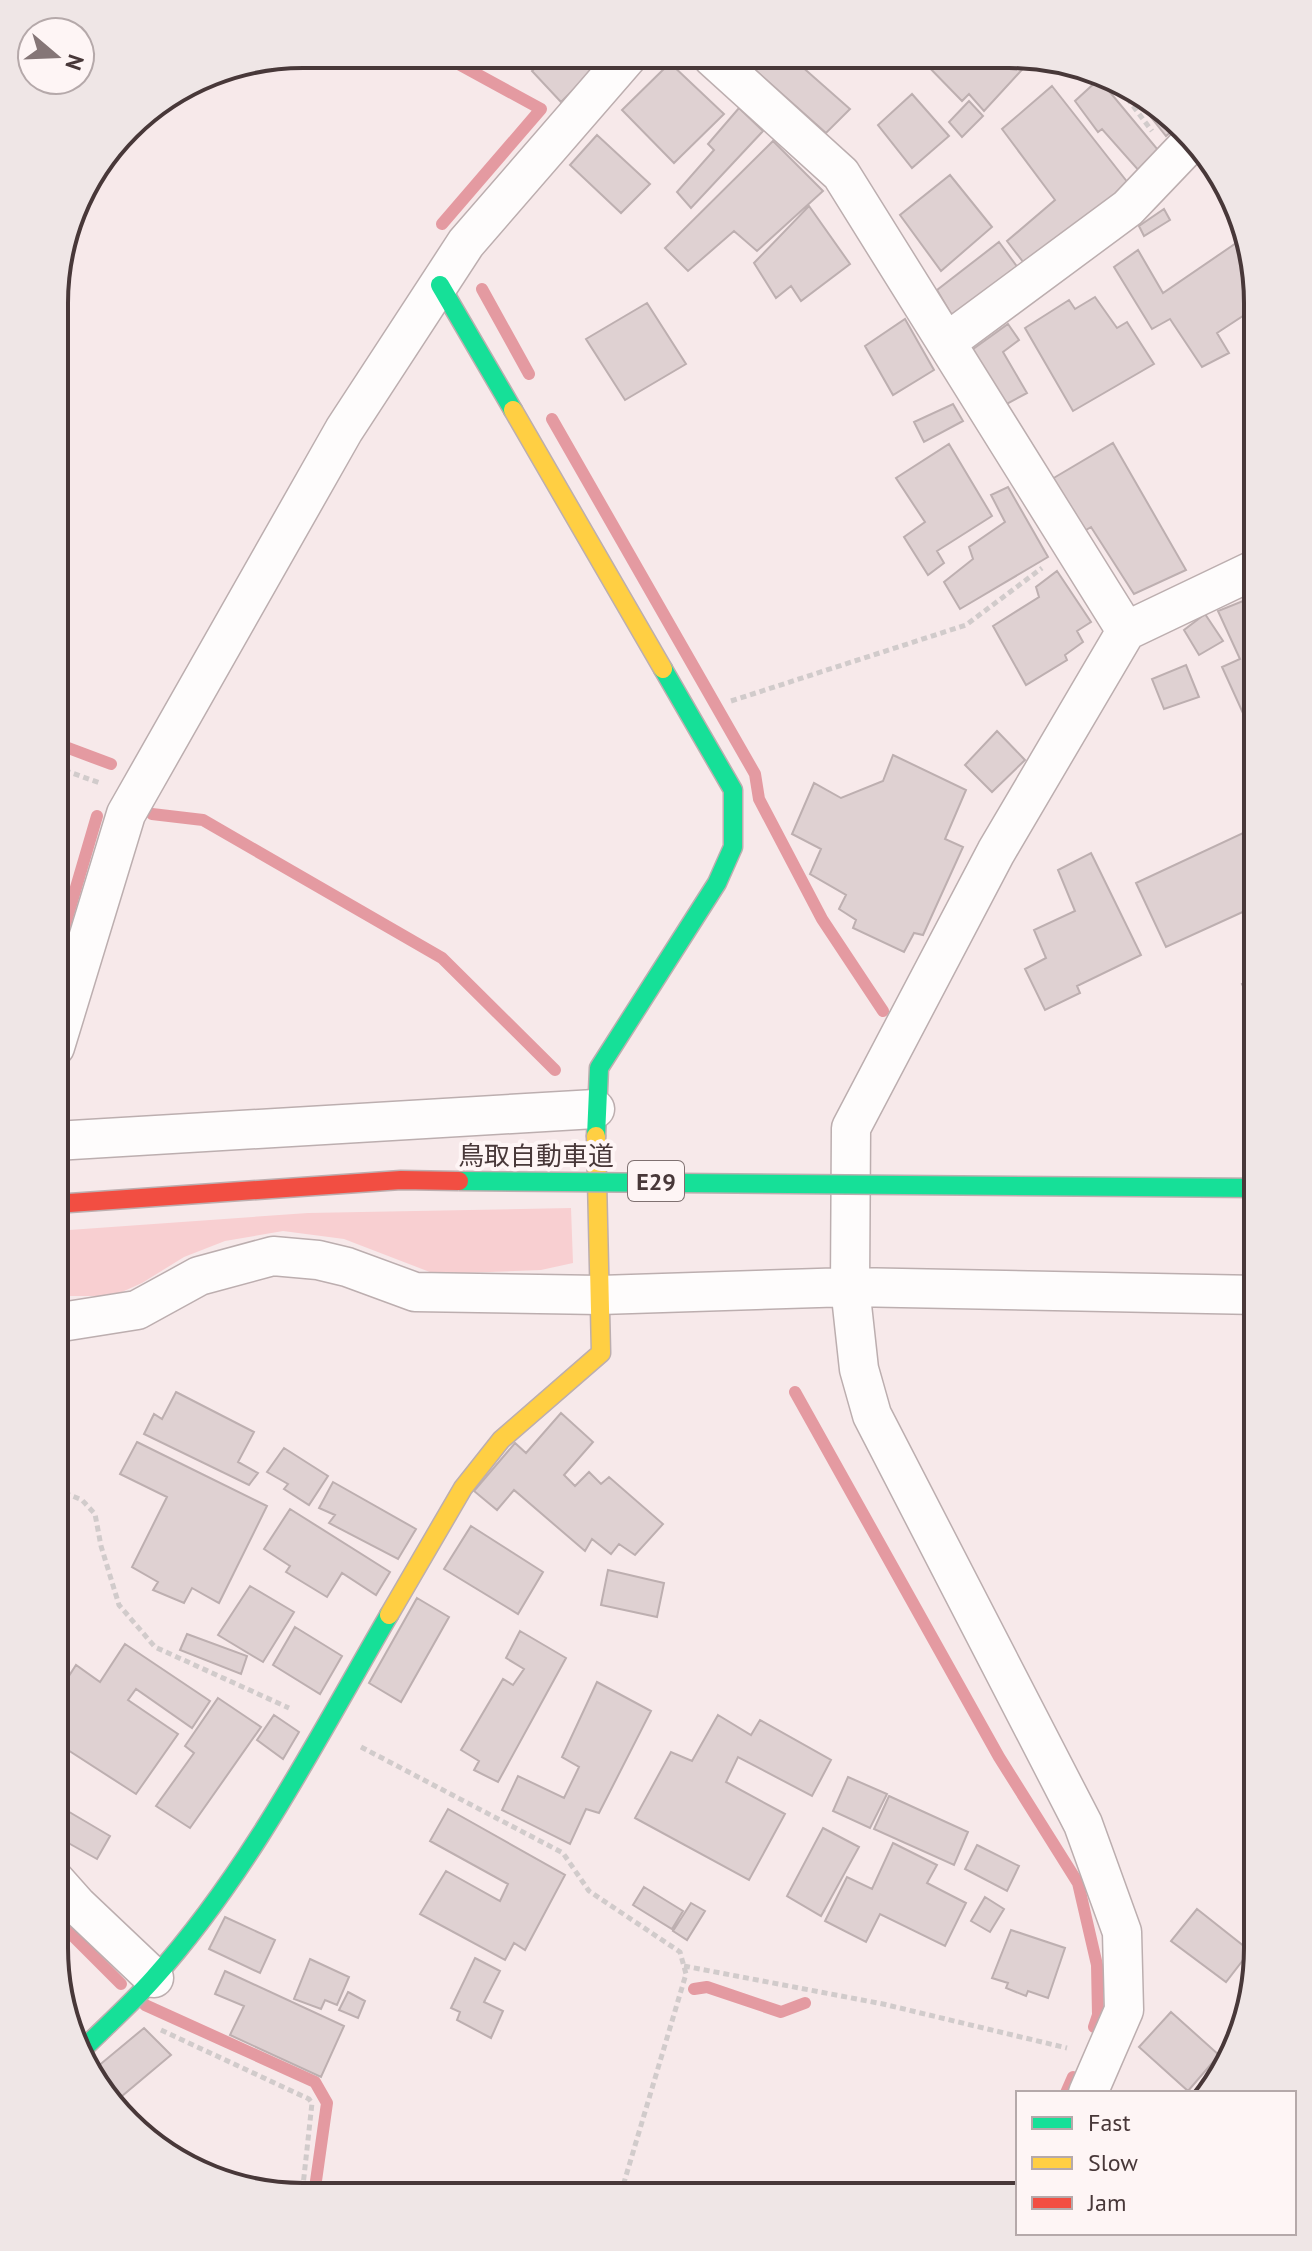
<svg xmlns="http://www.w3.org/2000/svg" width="1312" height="2251" viewBox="0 0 1312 2251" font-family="'PT Sans','Noto Sans JP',sans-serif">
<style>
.green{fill:#f8cfd1}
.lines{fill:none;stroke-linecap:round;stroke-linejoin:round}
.stream{stroke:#e49aa1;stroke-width:12}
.building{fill:#dfd1d2;stroke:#bdafb0;stroke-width:2}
.street-casing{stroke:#bcaeaf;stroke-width:41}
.fast-casing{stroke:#bcaeaf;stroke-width:21}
.slow-casing{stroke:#bcaeaf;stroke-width:21}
.path{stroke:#d1cbcb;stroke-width:5;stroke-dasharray:6 4;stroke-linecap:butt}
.street{stroke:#fefcfc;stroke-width:38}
.fast{stroke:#16e098;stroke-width:18}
.slow{stroke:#ffcf43;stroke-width:18}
.fast-bridge-casing{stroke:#bcaeaf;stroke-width:21;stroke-linecap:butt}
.jam-bridge-casing{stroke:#bcaeaf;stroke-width:21;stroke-linecap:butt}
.fast-bridge{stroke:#16e098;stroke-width:18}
.jam-bridge{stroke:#f24e42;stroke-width:18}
.labels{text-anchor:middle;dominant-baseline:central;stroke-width:8;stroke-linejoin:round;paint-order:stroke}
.shield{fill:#fef5f5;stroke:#7f7171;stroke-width:2}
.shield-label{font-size:24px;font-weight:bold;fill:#483839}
.street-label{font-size:26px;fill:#483839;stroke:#fef5f5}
.rim{fill:none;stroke:#483839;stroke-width:4}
</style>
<rect width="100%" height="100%" fill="#f7e9ea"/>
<path class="green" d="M571,1208l2,55 -32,7 -106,4 -91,-35 -61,-8 -58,10 -41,16 -42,26 -29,13h-58v-65l253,-18z"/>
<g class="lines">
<path class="stream" d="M442,224l99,-115 -99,-54
M482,289l47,85
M552,419l203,355 4,25 63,120 61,92
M55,743l56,21
M152,814l51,6 239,138 113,112
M55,959l42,-143
M795,1392l204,365 79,126 19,82 1,50 -4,12
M54,1917l67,67
M694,1989l13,-2 74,25 24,-9
M145,2005l170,77 12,21 -13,92
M1066,2093l7,-16"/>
</g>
<path class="building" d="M547,56h60l-46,46 -29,-31z
M765,57h26l59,52 -24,24 -73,-65z
M920,58l106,1 3,3 -45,49 -15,-17 -7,7z
M670,63l54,51 -50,49 -52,-53z
M1099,79l64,77 -23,16 -38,-43 -4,3 -23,-31z
M1052,86l80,102 -105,79 -20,-26 48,-41 -53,-71z
M912,94l37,42 -37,32 -34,-43z
M1135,97l38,19 6,9 -13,11z
M969,101l14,15 -21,21 -13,-15z
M739,108l24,23 -72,77 -14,-16 37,-42 -6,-6z
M597,135l53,49 -29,29 -51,-48z
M773,141l50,50 -66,60 -23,-20 -46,40 -23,-23z
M950,175l42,52 -51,44 -41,-56z
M809,206l41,58 -49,37 -10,-15 -15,12 -22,-35z
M1164,209l6,11 -26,16 -5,-10z
M1245,237l13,69 -41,27 12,20 -27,14 -32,-48 -18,10 -38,-62 24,-17 25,43z
M999,242l25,34 -70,43 -17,-29z
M1095,297l22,31 10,-6 27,42 -81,47 -48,-83 44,-28 6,9z
M647,303l39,61 -61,36 -39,-61z
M905,319l29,51 -41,25 -28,-49z
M1008,324l11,16 -16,12 24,41 -24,13 -34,-54z
M953,404l10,17 -39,21 -10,-20z
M1113,443l73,127 -52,24 -43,-67 -10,6 -29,-54z
M949,444l43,72 -55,35 7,12 -16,12 -24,-38 21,-15 -29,-44z
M1008,487l40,70 -88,52 -16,-27 29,-23 -4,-12 36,-25 -14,-27z
M1057,571l34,51 -14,9 6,11 -18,13 2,5 -41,25 -33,-59 46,-29 -3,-10z
M1258,595v122l-11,5 -25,-55 18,-8 -22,-48z
M1205,614l18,27 -24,14 -15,-25z
M1186,665l13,32 -35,12 -12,-30z
M997,731l28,29 -33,32 -27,-27z
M893,755l73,35 -21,49 18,8 -40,88 -9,-2 -10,19 -51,-24 3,-8 -17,-11 7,-14 -36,-21 11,-25 -29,-15 22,-51 27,15 42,-17z
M1258,826v79l-92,42 -30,-64z
M1091,853l50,102 -64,31 3,7 -35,17 -20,-41 21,-11 -12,-28 41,-19 -17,-41z
M1258,957v51l-4,1 -12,-25 12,-6 -7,-15z
M176,1392l78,40 -16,30 20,11 -9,12 -105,-51 10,-20 8,5z
M561,1413l32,29 -29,33 11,11 14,-14 12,12 8,-7 54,47 -28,31 -16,-11 -8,10 -19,-15 -7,12 -71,-61 -17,20 -23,-19 41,-48 11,10z
M137,1442l130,64 -48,97 -27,-15 -8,15 -31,-13 5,-8 -26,-15 35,-70 -47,-23z
M284,1448l44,28 -19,29 -25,-16 4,-5 -21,-12z
M333,1482l83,47 -18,30 -69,-36 6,-8 -16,-7z
M290,1509l100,63 -14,23 -34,-22 -15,24 -41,-25 4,-6 -26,-17z
M471,1526l72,46 -25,42 -74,-45z
M608,1570l56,13 -7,34 -56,-12z
M250,1586l44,26 -31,50 -45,-27z
M417,1598l32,19 -48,85 -32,-19z
M295,1627l47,29 -22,38 -47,-29z
M520,1631l46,27 -68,124 -24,-12 5,-9 -18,-11 42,-71 10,6 11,-16 -18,-11z
M187,1634l60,22 -6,18 -61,-24z
M125,1644l85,57 -18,27 -56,-39 -8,11 50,34 -42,60 -82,-53v-67l11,8 11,-17 24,17z
M597,1682l54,29 -52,102 -13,-4 -16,35 -68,-34 16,-34 46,22 15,-31 -17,-10z
M218,1698l43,29 -71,101 -34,-22 38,-53 -9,-7z
M274,1715l25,17 -16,27 -26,-19z
M718,1715l33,20 9,-15 71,40 -19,36 -74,-39 -12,25 59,32 -36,66 -114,-62 36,-66 21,9z
M848,1777l39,17 -17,34 -37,-17z
M889,1796l79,36 -14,33 -80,-36z
M54,1803l56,33 -13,23 -43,-24z
M448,1809l117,66 -40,75 -11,-7 -9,17 -85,-46 26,-43 54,30 8,-17 -78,-43z
M823,1828l36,19 -38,69 -34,-20z
M893,1843l44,22 -10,18 39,20 -21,43 -65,-32 -14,28 -41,-21 22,-44 25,12z
M977,1845l42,21 -12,25 -42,-22z
M644,1887l39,24 -11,18 -39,-24z
M985,1897l19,12 -14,23 -19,-11z
M691,1903l14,8 -18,29 -14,-9z
M1197,1909l53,42 -24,31 -55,-41z
M225,1917l50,23 -15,33 -51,-24z
M1011,1930l54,18 -17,50 -20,-7 -2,5 -20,-8 2,-5 -16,-5z
M475,1958l25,13 -16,31 19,9 -12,27 -34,-18 3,-8 -9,-4z
M310,1959l39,18 -12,28 -12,-5 -4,9 -27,-10z
M225,1971l119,55 -23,51 -91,-42 14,-29 -29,-12z
M348,1992l17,9 -7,17 -19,-8z
M1171,2012l48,43 -31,36 -49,-44z
M144,2028l27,27 -55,46 -25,-29z"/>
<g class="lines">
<defs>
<path id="street" d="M712,57l129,117 285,457
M947,342l181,-134 63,-66
M55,1047l71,-233 218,-384 122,-187 162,-187
M55,1141l540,-32
M55,1323l82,-13 62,-34 74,-20 45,4 29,7 68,25 185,3 250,-8 408,8
M54,1879l24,27 76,72
M1088,2093l36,-83 -2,-78 -39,-108 -211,-409 -13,-46 -9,-82 1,-159 145,-276 130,-221 132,-63"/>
<path id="fast" d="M440,285l73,125
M596,1136l3,-68 118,-185 16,-36v-57l-70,-121
M80,2052c24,-24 51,-48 74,-74 96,-107 163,-239 235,-363"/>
<path id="slow" d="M513,410l150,259
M389,1615l74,-127 38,-48 100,-87 -5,-217"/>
</defs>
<use href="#street" class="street-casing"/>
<use href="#fast" class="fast-casing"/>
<use href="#slow" class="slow-casing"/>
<path class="path" d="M1121,90l31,41
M731,701l235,-76 76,-57
M55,767l45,16
M55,1489l27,11 13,14 6,32 18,59 36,42 134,61
M361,1747l202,106 26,38 91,61 6,22 -66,222
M684,1966l199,38 184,44
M161,2030l148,69 3,4 -10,92"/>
<use href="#street" class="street"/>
<use href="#fast" class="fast"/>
<use href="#slow" class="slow"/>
<defs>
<path id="fast-bridge" d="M459,1181l799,7"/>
<path id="jam-bridge" d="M55,1204l346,-24 58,1"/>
</defs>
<use href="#fast-bridge" class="fast-bridge-casing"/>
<use href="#jam-bridge" class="jam-bridge-casing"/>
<use href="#fast-bridge" class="fast-bridge"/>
<use href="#jam-bridge" class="jam-bridge"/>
</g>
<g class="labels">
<rect class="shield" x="628" y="1161" width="56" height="40" rx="6"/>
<g class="shield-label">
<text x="656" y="1181">E29</text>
</g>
<g class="street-label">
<text x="536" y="1155">鳥取自動車道</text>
</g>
</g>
<path d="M0 0H1312V2251H0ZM303 68H1009A235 235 0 0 1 1244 303V1948A235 235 0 0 1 1009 2183H303A235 235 0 0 1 68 1948V303A235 235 0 0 1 303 68Z" fill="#efe6e6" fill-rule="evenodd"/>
<path class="rim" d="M303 68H1009A235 235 0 0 1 1244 303V1948A235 235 0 0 1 1009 2183H303A235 235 0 0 1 68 1948V303A235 235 0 0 1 303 68Z"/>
<rect x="1016" y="2091" width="280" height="144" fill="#fef5f5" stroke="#b5a9aa" stroke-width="2"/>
<rect x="1032" y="2117" width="40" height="12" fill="#16e098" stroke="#b5a9aa" stroke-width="2"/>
<text x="1088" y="2131" font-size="24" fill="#483839">Fast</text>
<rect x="1032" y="2157" width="40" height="12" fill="#ffcf43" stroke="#b5a9aa" stroke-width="2"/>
<text x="1088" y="2171" font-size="24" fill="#483839">Slow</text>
<rect x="1032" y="2197" width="40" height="12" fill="#f24e42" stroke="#b5a9aa" stroke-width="2"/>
<text x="1088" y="2211" font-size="24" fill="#483839">Jam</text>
<g transform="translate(56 56) rotate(109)"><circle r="38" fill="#fef5f5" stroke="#b5a9aa" stroke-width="2"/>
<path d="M0-6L14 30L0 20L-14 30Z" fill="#857677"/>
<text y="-12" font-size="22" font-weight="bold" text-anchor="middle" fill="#483839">N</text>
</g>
</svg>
